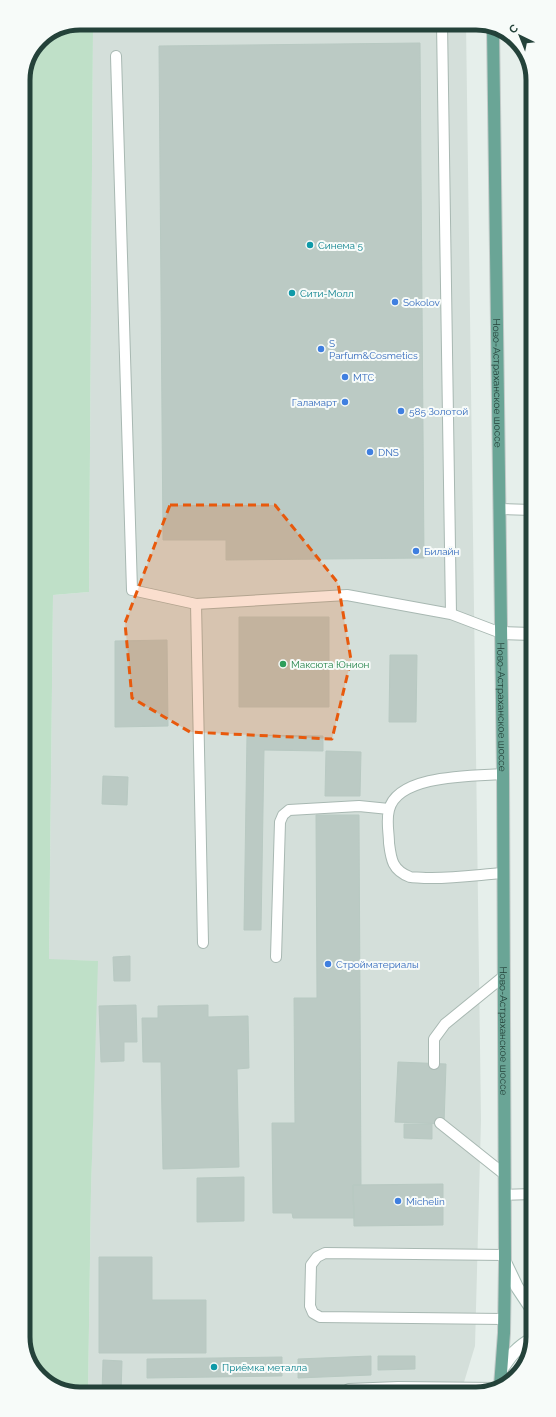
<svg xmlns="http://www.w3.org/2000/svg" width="556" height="1417" viewBox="0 0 556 1417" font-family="Raleway,sans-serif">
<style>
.built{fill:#d4dfda}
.green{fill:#bfe0c8}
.building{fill:#bbcac4;stroke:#b8c9c2}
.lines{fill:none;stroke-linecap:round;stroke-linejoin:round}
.lane-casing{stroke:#a8b8b2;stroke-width:12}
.street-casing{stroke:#a8b8b2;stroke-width:14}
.secondary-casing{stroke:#a4bbb3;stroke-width:14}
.primary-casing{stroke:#c2cac8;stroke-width:14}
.path{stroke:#86b3a5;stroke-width:2.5;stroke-dasharray:2 3;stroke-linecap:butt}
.lane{stroke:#fff;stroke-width:10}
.street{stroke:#fff;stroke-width:12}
.secondary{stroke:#fff;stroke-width:12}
.primary{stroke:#6aa596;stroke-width:12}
.marked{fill:#e8590c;fill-opacity:0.2;stroke:#e8590c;stroke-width:3;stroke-dasharray:8 5;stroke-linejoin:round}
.culture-dot{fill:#0f9aa8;stroke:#f7fbf9;stroke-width:1.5}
.shop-dot{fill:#3f7fe0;stroke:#f7fbf9;stroke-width:1.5}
.leisure-dot{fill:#2e9e5b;stroke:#f7fbf9;stroke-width:1.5}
.labels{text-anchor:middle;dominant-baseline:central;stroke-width:4;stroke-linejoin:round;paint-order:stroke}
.culture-label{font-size:10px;fill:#0d838f;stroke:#f7fbf9;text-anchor:start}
.shop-label{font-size:10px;fill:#366cbe;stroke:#f7fbf9;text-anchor:start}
.street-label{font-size:10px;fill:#24423a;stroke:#f7fbf9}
.leisure-label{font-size:10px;fill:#27864d;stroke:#f7fbf9;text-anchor:start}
.rim{fill:none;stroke:#24423a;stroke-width:5}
</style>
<rect width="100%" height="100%" fill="#e6efeb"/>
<path class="built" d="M80,23h386l15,1097 -6,226 -14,46 -373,2 3,-203 6,-230 -48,-1 4,-365 36,-3 4,-563h-27z"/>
<path class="green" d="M66,29h27l-4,563 -36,3 -4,364 49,2 -7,230 -3,203h-12l-34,-14 -17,-28 -2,-1276 17,-37z"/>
<path class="building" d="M420,43l4,515 -198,2v-20h-63l-4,-494z
M239,617h90v90h-90z
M167,640l1,86 -53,1v-86z
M390,655h27l-1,67h-27z
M247,735l76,1v15l-59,-1 -3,180h-17z
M326,751l35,1 -1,44h-35z
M103,776l25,1 -1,28 -25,-1z
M316,815h43l2,370h-8l1,33h-61l-1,-5h-19l-1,-90h23l-1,-125h23z
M130,956v25h-16l-1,-24z
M136,1005l1,37h-13v19l-23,1 -2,-56z
M208,1005v12l40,-1 1,52 -12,1 2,98 -76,2 -2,-107h-18l-1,-44h16v-12z
M398,1062l48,2 -2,60 -49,-2z
M404,1124h28v15l-28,-1z
M244,1177v44l-47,1v-44z
M443,1184v41l-89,1 -1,-41z
M99,1257h53v43h54v53h-107z
M371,1356v19l-73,3v-19z
M378,1356h37v13l-37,1z
M282,1357v19l-135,2v-19z
M103,1360l19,1 -1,33h-19z"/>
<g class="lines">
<defs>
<path id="lane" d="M442,23l9,591
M116,56l16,534 64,14 151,-9 104,19 50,19
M500,509l32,1
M196,604l7,339
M503,774c-29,2 -106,0 -114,36 -3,11 0,23 0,33 2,16 3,27 21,34 4,1 10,0 15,1 26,1 52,-3 78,-5
M276,957l4,-135 3,-7 6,-5 70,-4 30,3
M434,1064v-25l11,-15 59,-48
M440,1123l64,51
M504,1195l29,-1
M504,1319l-184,-2 -7,-4 -3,-7 1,-41 6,-8 8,-4 180,2
M342,1393l7,-4 49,-2 99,1"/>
<path id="street" d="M501,633l31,1"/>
<path id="secondary" d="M505,1262l12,25 16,24
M502,1369c8,-13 16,-23 30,-30"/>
<g id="primary">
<path id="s1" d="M493,28l10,746 2,488 -1,71 -4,53"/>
</g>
</defs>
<use href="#lane" class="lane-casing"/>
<use href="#street" class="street-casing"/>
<use href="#secondary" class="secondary-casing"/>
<use href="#primary" class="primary-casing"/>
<path class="path" d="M529,62l2,431"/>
<use href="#lane" class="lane"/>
<use href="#street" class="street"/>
<use href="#secondary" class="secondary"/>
<use href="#primary" class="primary"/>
</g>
<path class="marked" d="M170,505h105l63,78 13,77 -19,79 -142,-7 -58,-34 -7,-75z"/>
<g class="culture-dot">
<circle cx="310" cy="245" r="4"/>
<circle cx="292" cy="293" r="4"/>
<circle cx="214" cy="1367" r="4"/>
</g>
<g class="shop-dot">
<circle cx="395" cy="302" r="4"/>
<circle cx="321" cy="349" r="4"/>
<circle cx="345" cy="377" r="4"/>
<circle cx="345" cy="402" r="4"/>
<circle cx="401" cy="411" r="4"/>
<circle cx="370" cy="452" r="4"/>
<circle cx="416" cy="551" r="4"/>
<circle cx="328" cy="964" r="4"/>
<circle cx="398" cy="1201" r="4"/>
</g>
<circle class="leisure-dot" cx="283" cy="664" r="4"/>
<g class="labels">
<g class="culture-label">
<text x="318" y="245">Синема 5</text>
<text x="300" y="293">Сити-Молл</text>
<text x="222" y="1367">Приёмка металла</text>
</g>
<g class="shop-label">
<text x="403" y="302">Sokolov</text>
<text x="329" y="343">S<tspan x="329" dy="12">Parfum&amp;Cosmetics</tspan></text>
<text x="353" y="377">МТС</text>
<text x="337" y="402" text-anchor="end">Галамарт</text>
<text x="409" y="411">585 Золотой</text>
<text x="378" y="452">DNS</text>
<text x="424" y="551">Билайн</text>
<text x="336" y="964">Стройматериалы</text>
<text x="406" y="1201">Michelin</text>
</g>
<g class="street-label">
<text stroke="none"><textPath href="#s1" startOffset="355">Ново-Астраханское шоссе</textPath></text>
<text stroke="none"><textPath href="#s1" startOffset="679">Ново-Астраханское шоссе</textPath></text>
<text stroke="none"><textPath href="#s1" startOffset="1003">Ново-Астраханское шоссе</textPath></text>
</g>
<g class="leisure-label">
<text x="291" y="664">Максюта Юнион</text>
</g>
</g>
<path d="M0 0H556V1417H0ZM80 30H476A50 50 0 0 1 526 80V1337A50 50 0 0 1 476 1387H80A50 50 0 0 1 30 1337V80A50 50 0 0 1 80 30Z" fill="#f7fbf9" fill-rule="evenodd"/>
<path class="rim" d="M80 30H476A50 50 0 0 1 526 80V1337A50 50 0 0 1 476 1387H80A50 50 0 0 1 30 1337V80A50 50 0 0 1 80 30Z"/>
<g transform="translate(520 36) rotate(317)" stroke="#f7fbf9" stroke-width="3" paint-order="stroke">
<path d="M0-3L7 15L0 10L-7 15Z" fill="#24423a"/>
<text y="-6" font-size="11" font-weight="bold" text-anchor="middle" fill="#24423a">С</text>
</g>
</svg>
